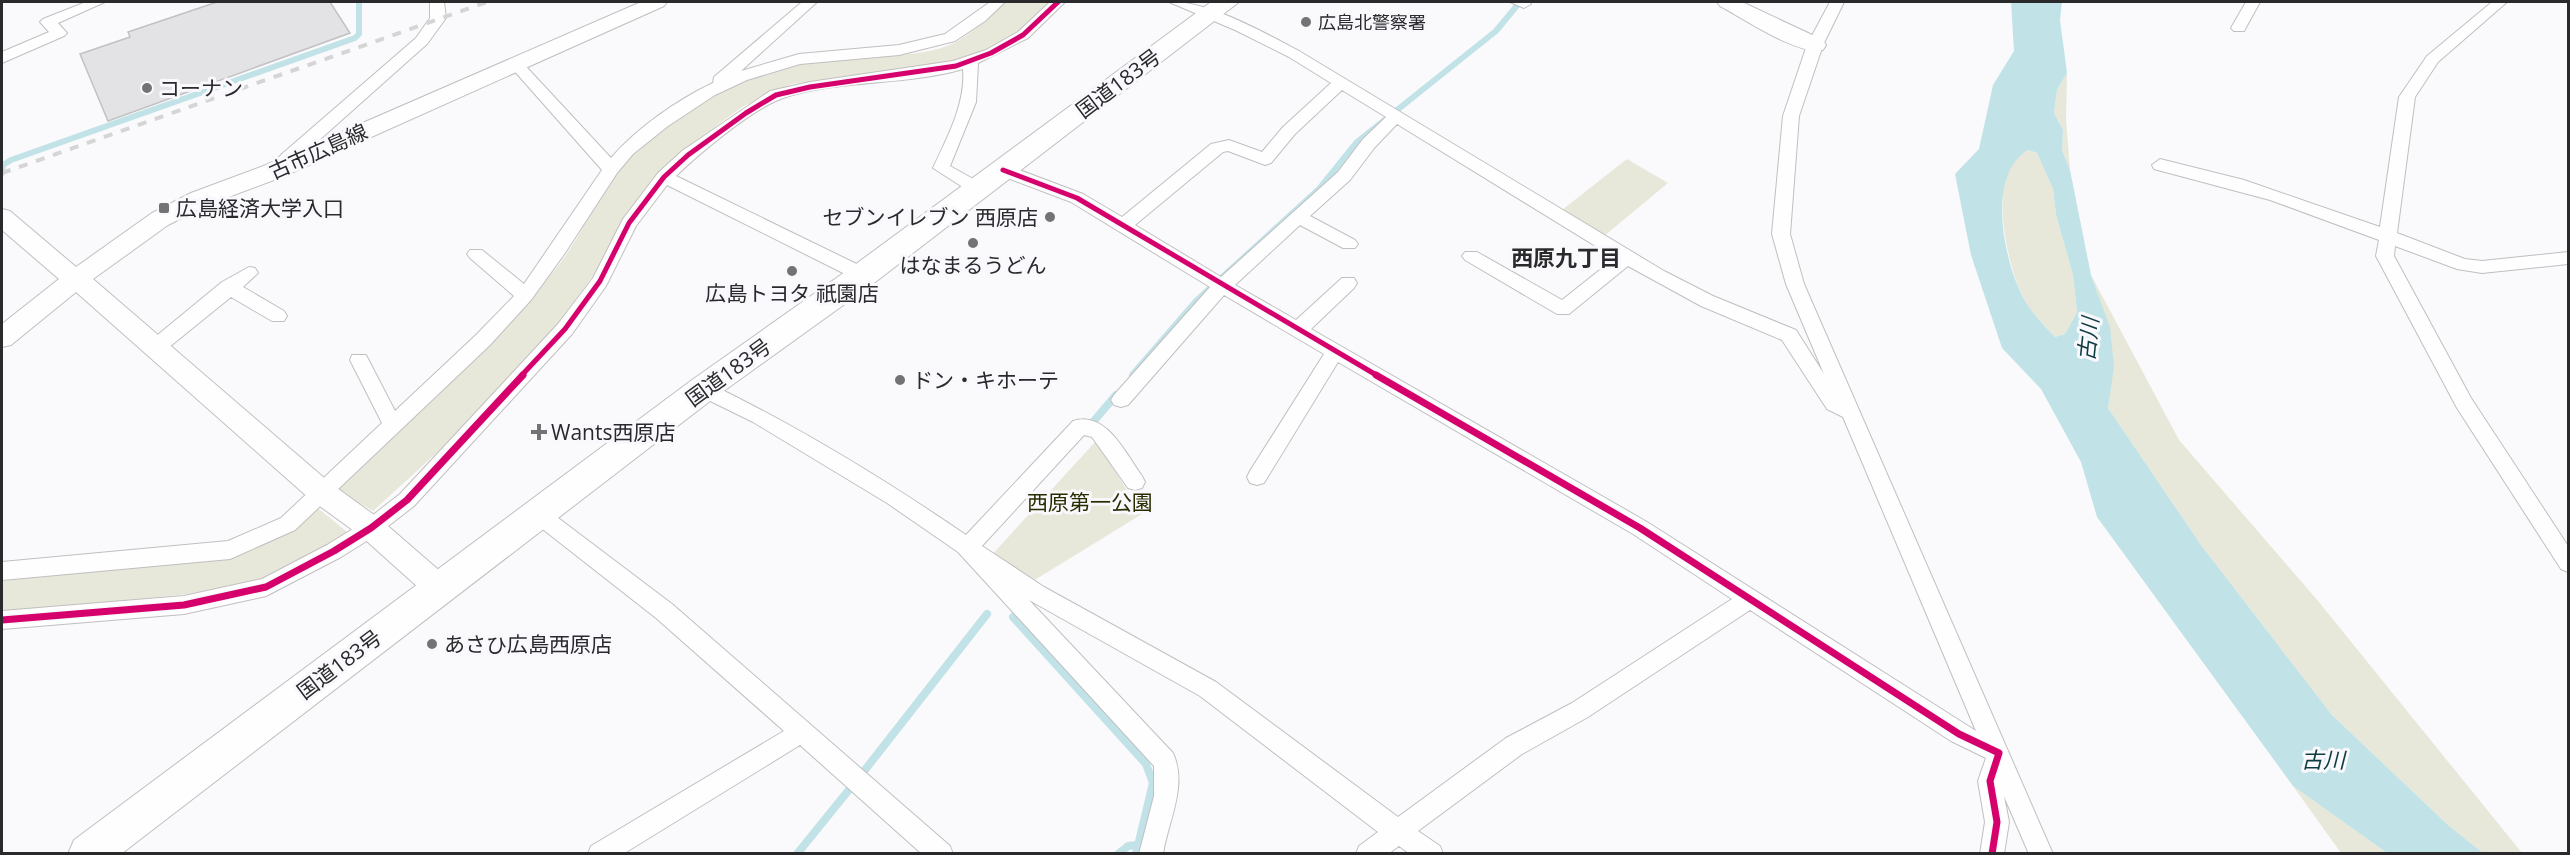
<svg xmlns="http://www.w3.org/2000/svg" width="2570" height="855" viewBox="0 0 2570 855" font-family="'Open Sans','Noto Sans JP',sans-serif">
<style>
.green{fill:#e7e8d9}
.water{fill:#c1e3e7;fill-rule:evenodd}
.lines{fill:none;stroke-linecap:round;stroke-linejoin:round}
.stream-far1{stroke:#c1e3e7;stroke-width:6}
.stream{stroke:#c1e3e7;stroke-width:8}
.building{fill:#e3e2e4;stroke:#c2c1c3;stroke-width:1.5}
.street-casing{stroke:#c0bfc1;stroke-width:2}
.secondary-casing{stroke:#c0bfc1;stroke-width:2}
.highway-casing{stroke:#c0bfc1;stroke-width:2}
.street{fill:#fefefe;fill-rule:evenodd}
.secondary{fill:#fefefe;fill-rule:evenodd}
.highway{fill:#fefefe;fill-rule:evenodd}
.rail{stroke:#d5d5d6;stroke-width:4;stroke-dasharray:9 9;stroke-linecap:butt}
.cycleway-far1-casing{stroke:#f9f8fc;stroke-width:8}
.cycleway-casing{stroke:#f9f8fc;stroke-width:10}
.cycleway-far1{stroke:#d6006c;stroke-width:5}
.cycleway{stroke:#d6006c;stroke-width:7}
.poi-dot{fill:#737274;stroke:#f9f8fc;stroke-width:2}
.labels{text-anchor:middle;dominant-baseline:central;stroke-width:6;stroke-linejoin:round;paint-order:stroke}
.far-poi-label{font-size:18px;fill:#2a2a2c;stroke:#f9f8fc;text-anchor:start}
.street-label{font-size:21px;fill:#2a2a2c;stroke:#f9f8fc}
.poi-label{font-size:21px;fill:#2a2a2c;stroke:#f9f8fc;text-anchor:start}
.park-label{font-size:21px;fill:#2a2c00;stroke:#f9f8fc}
.neighbourhood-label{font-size:22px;font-weight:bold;fill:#2a2a2c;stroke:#f9f8fc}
.water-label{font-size:22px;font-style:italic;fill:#0d3c41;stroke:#f9f8fc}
</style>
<rect width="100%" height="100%" fill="#faf9fb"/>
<path class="green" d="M1004,2l44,1 -30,31 -33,17 -39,12 -154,21 -50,23 -68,50 -40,48 -34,61 -47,64 -110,117 -70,64 -39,-23c77,-69 151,-138 219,-216 25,-29 40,-67 62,-99 23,-33 66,-58 99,-79 45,-28 109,-33 161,-38 23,-1 51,-2 72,-10 22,-8 40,-29 57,-44z
M2067,73l-1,46 4,51 -8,-20 1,-20 -9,-17 3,-23z
M2028,150l9,3 16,36 3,26 17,60 4,37 -12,22 -10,3c-10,-12 -23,-23 -30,-36 -17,-31 -36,-116 -9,-144 3,-3 8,-5 12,-7z
M1627,159l41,24 -64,53 -42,-26z
M2091,275l88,165 139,161 204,252h-39l-34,-27 -117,-111 -131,-170 -93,-137c8,-59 3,-77 -17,-133z
M1096,441l46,73 -109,67 -43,-24z
M315,506l36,29 -90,47 -74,12 -185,20v-33l228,-24 52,-21z
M2293,786l94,67h-46z"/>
<path class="water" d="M2011,2h51l-2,18 7,53 -10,17 -3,23 9,17 -1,20 8,20 21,105 19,52 4,40 -6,41 93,137 131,170 117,111 34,27h-96l-94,-67 -196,-269 -16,-55 -40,-73 -39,-41 -31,-93 -16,-81 24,-25 14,-64 21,-34zM2028,150l9,3 16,36 3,26 17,60 4,37 -12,22 -10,3c-10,-11 -23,-24 -30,-36 -21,-37 -40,-126 3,-151z"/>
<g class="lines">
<path class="stream-far1" d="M2,173l1,-8 8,-5 344,-122 4,-4v-32
M1132,375l64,-74 123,-112 38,-47 139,-111 24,-29"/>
<path class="stream" d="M1088,428l28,-33
M1013,617l133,147 7,19 -17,71
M861,775l126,-161
M797,854l55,-68
M1118,854l10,-8 9,-1"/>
</g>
<path class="building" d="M217,2h113l20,31 -242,88 -28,-67 50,-17 -2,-5z"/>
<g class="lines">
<defs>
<path id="street" d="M86,2h19l-47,21 9,10 -3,3 -62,27v-11l47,-20 -9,-10 3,-3z
M430,2h14l2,16 -19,26 -147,131h-12l-2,-4 16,-17 134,-116 14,-20z
M802,2h15l-76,69 58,-17 100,-9 46,-11 45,-32h15l-20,19 -30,20 -56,14 -99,9 -53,16 -32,15 -47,31 -35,28 -16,19 -52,80 -34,47 -41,45 -195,185 -65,29 -228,21v-18l226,-21 53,-23 101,-95 -32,-63 2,-5h14l29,56 81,-76 38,-39 -44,-38 -3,-4 3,-4h12l42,34 78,-114 -92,-104 -3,-3 3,-3h10l91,98c26,-30 66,-58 102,-75l1,-6z
M1050,2h15l-37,36 -50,25 -2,39 -26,64 34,19 2,4 -2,4h-12l-39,-25c14,-30 33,-65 30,-99 -58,17 -123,10 -180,29 -31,11 -83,55 -107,78l193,94 3,5 -3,5h-12l-190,-95 -31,41 -30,60 -34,48 -158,172 -36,28 -37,23 -75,39 -82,18 -182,15v-18l182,-15 78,-17 65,-34 37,-23 36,-28 158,-170 35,-46 30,-59 35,-46 24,-22 88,-60 40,-9 143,-21 33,-11 32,-18z
M1169,2c38,-2 96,31 130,49l365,220 49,25 83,34 28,44 -38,-90 -14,-50 11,-118 24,-71 23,-43h14l-21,43 -24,71 -9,118 14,50 249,570h-24l-25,-58 5,26 -5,32h-24l5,-32 -7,-41 8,-23 -35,-17 -201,-131 -162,107 -66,37 -104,77 22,15 3,8h-33l-11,-8 -11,8h-32l3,-8 19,-14 -178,-136 -171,-96 144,153c15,33 -5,68 -10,101h-24l15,-58v-30l-196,-214 -71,-49 -134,-81 -57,-28 -3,-5 3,-5 7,-2 7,2c89,43 174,95 256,151l107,-114c33,-11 53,33 69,55l3,6 -3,6 -7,2 -7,-2 -36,-51 -8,-2 -102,111 62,41 172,95 182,135 108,-79 66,-35 160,-104 -99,-65 -295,-172 -74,121 -7,2 -7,-2 -3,-6 3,-6 74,-117 -100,-59 -96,110 -7,2 -7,-2 -3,-5 3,-5 96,-108 -139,-85 -74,-28 -2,-4 2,-4h12l74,28 39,23 89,-73 18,-4 33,12 21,-25 48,-44 -42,-26 -54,-27zM1342,90l44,27 -23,22 -25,33 -117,105 -86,-52 88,-73 5,-1 37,14 6,-2 24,-29zM1397,124l218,134 -53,42 -85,-48h-12l-3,4 3,4 92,54h12l59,-48 73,40 81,34 45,69 16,8 133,314 -329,-209 -336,-193 43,-41 3,-5 -3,-5h-12l-46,42 -61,-35 65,-60 43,23h12l3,-4 -3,-4 -45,-24 40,-36 25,-33z
M1510,2h20l1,2 -7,4z
M2246,2h14l-16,29h-10l-3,-3z
M2492,2h15l-69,60 -23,35 -18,136 68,26 17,2 86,-9v12l-86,9 -25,-4 -62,-23 -1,10 77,142 97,148v26l-7,-3 -104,-161 -81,-152 3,-16 -109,-40 -116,-31 -2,-4 8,-6 84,21 136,47 19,-130 28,-41z
M249,267l6,1 3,5 -15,14 41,24 3,5 -3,5h-12l-41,-24 -68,55h-14l-2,-5 2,-5 73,-60z
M538,506l7,2 127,96 278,242 3,8h-31l-122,-109 -177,109h-35l3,-8 193,-115 -128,-113 -125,-98 -3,-6 3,-6z"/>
<path id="secondary" d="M641,2h26l-3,4 -382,171 -75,28 -39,20 -75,54 237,204 51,37 68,59 5,9 -5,9 -10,4 -10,-4 -68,-61 -51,-37 -234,-207 -65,53 -9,2v-23l57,-45 -57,-49v-21l8,2 66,56 76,-54 39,-20 75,-28z
M1717,2h25l81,38 3,5 -3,5c-25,6 -80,-32 -103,-44z"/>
<path id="highway" d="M1211,2h28l-365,281 -160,115 -593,456h-53l6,-14 618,-460 160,-113z"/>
</defs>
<use href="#street" class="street-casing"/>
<use href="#secondary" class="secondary-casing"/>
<use href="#highway" class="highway-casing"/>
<use href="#street" class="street"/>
<use href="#secondary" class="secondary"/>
<use href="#highway" class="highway"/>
<path class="rail" d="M2,173l485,-171"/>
<defs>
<path id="cycleway-far1" d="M1003,170l74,28 301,178
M521,376l44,-47 35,-48 29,-58 35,-46 24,-22 58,-42 30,-18 34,-8 146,-21 35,-13 32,-18 35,-33"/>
<path id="cycleway" d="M1376,375l264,153 319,206 40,19 -9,28 7,41 -5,32
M2,620l182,-15 82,-18 68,-36 37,-23 36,-28 116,-125"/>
</defs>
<use href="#cycleway-far1" class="cycleway-far1-casing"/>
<use href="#cycleway" class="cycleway-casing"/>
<use href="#cycleway-far1" class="cycleway-far1"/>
<use href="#cycleway" class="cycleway"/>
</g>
<g class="poi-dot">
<circle cx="1306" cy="22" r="6"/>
<circle cx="147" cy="88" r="6"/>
<rect x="158" y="202" width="12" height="12" rx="3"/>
<circle cx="1050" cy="217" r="6"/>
<circle cx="973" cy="243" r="6"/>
<circle cx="792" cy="271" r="6"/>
<circle cx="900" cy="380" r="6"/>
<path d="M536 423h6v6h6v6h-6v6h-6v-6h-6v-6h6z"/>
<circle cx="432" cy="644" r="6"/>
</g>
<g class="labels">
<g class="far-poi-label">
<text x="1318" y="22">広島北警察署</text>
</g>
<g class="street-label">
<text transform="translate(1118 83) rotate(-37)">国道183号</text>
<text transform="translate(318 151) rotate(-24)">古市広島線</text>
<text transform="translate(728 372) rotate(-36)">国道183号</text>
<text transform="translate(339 664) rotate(-37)">国道183号</text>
</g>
<g class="poi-label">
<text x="159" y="88">コーナン</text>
<text x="176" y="208">広島経済大学入口</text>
<text x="1038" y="217" text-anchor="end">セブンイレブン 西原店</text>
<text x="973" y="265" text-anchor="middle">はなまるうどん</text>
<text x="792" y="293" text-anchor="middle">広島トヨタ 祇園店</text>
<text x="912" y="380">ドン・キホーテ</text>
<text x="551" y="432">Wants西原店</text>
<text x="444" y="644">あさひ広島西原店</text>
</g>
<g class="park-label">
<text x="1090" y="502">西原第一公園</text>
</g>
<g class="neighbourhood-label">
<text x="1566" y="257">西原九丁目</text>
</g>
<g class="water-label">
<text transform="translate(2087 339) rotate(-84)">古川</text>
<text x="2323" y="759">古川</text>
</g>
</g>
<rect width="2570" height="855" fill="none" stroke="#2a2a2c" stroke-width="6"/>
</svg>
